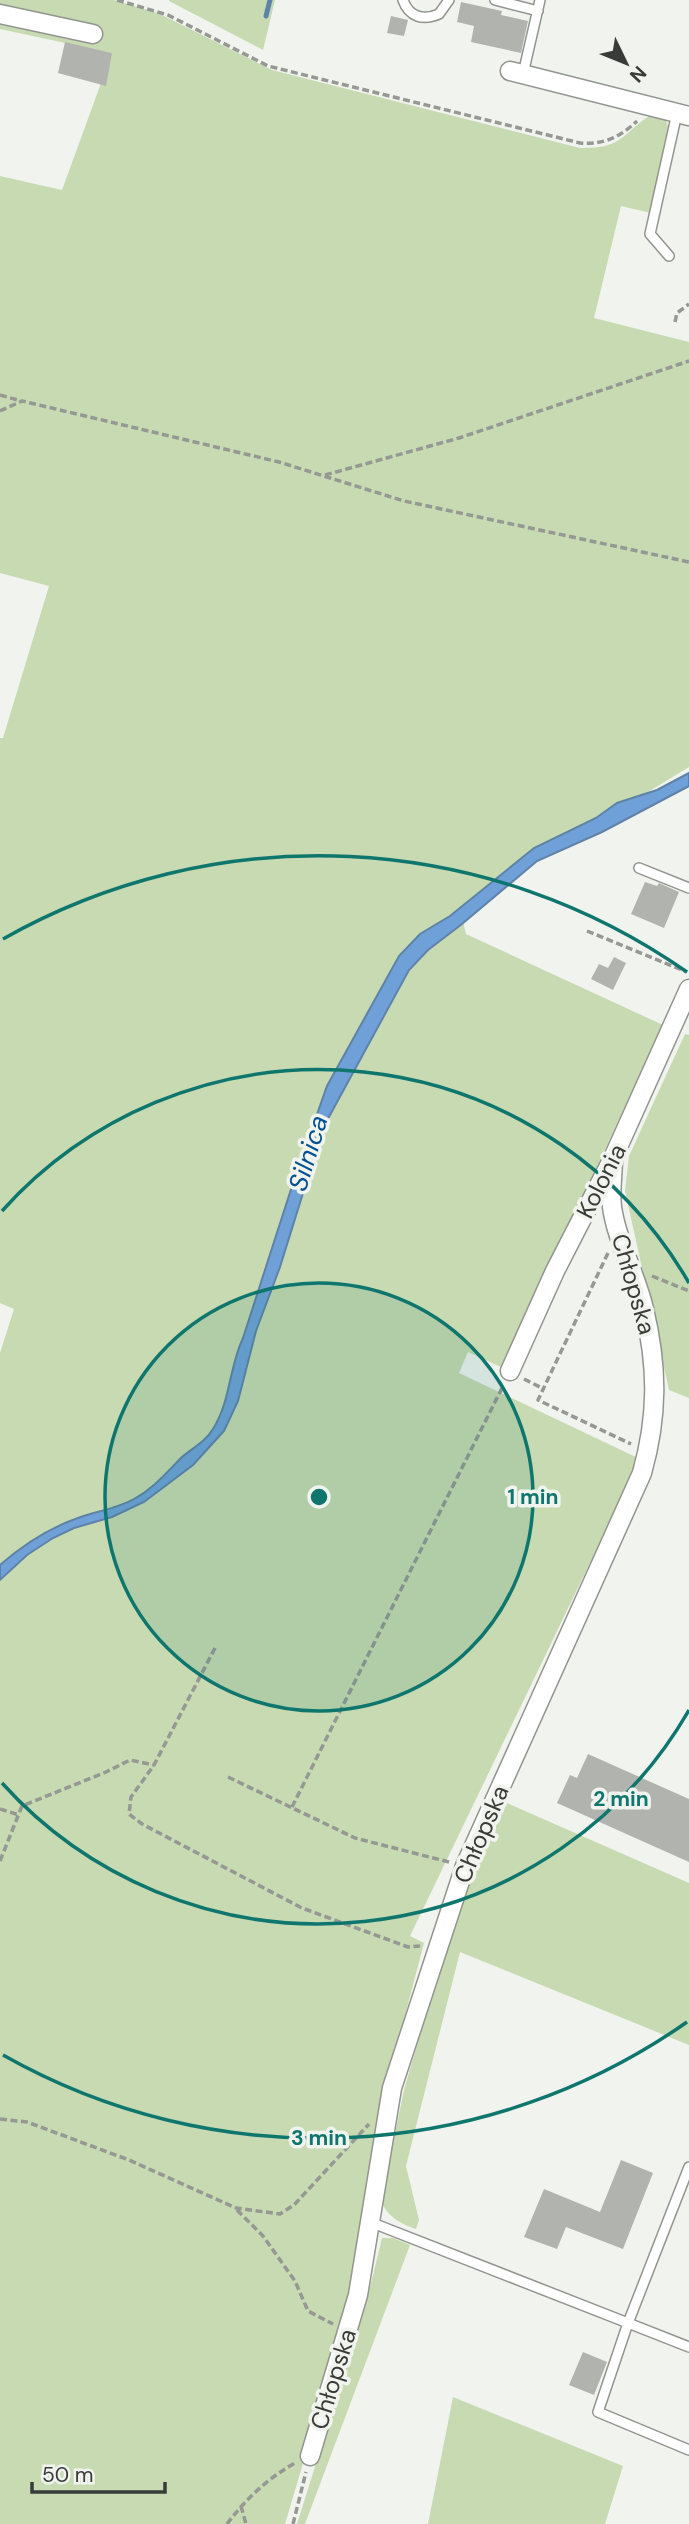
<svg xmlns="http://www.w3.org/2000/svg" width="689" height="2524" viewBox="0 0 689 2524" font-family="'DM Sans',sans-serif">
<style>
.green{fill:#c7dab1}
.water{fill:#6fa1d8;stroke:#5f82a8;stroke-width:2}
.lines{fill:none;stroke-linecap:round;stroke-linejoin:round}
.stream{stroke:#5f82a8;stroke-width:5}
.building{fill:#b1b4ae}
.lane-casing{stroke:#92958f;stroke-width:12}
.street-casing{stroke:#92958f;stroke-width:21}
.path{stroke:#959893;stroke-width:3.5;stroke-dasharray:7 3.5;stroke-linecap:butt}
.lane{stroke:#fff;stroke-width:9}
.street{stroke:#fff;stroke-width:18}
.ring{fill:none;stroke:#0f766e;stroke-width:3.5}
.labels{text-anchor:middle;dominant-baseline:central;stroke-width:7;stroke-linejoin:round;paint-order:stroke}
.street-label{font-size:24px;fill:#393b38;stroke:#f1f4ee}
.water-label{font-size:26px;font-style:italic;fill:#005092;stroke:#f1f4ee}
.centre{fill:#0f766e;stroke:#f1f4ee;stroke-width:3.5}
.ring-label{font-size:21px;text-anchor:middle;font-weight:bold;fill:#0f766e;stroke:#f1f4ee;stroke-width:7;stroke-linejoin:round;paint-order:stroke}
</style>
<rect width="100%" height="100%" fill="#f1f4ee"/>
<path class="green" d="M0,0h113l45,13 114,57 308,78c45,1 42,-16 74,-35l11,5 3,8 -17,87 -30,-7 -27,112 95,24v425l-87,53 -68,28 -73,65 5,21 197,91 -160,343 -35,-16 -9,21 181,86 -230,477 14,7 -35,133 -35,216 -69,232h-285v-1171l14,-44 -14,-6v-565h3l46,-152 -49,-13v-397l62,14 50,-137 -112,-24z
M169,0h106l-12,50 -94,-49z
M685,1034l4,1v363l-20,-8 -44,-199 4,-35z
M507,1803l182,80v162l-229,-93 -54,214 13,54 -3,9c-17,-6 -26,-11 -35,-27l23,-112 54,-186z
M382,2238h11l17,7 -105,279h-8l69,-220z
M453,2397l170,69 -18,58h-177z"/>
<path class="water" d="M689,773v13l-87,46 -65,29 -75,63 -34,26 -19,20 -85,156 -44,141 -24,64 -18,70 -14,30 -31,34 -49,37 -32,15 -38,11 -21,10 -26,17 -27,25v-15c23,-20 49,-37 78,-47 19,-7 38,-9 56,-19 20,-11 32,-26 48,-42 12,-10 23,-15 31,-28 18,-29 16,-62 30,-91l52,-161 32,-91 72,-130 21,-22 30,-18 84,-68 62,-30 21,-15 40,-13z"/>
<g class="lines">
<path class="stream" d="M266,16l4,-16"/>
</g>
<path class="building" d="M461,2l41,9 -1,4 27,6 -7,32 -50,-11 3,-16 -17,-4z
M391,16l17,4 -4,16 -17,-3z
M65,42l47,11 -6,33 -48,-13z
M645,882l12,4 2,-3 20,9 -15,36 -33,-14z
M614,957l12,6 -13,27 -22,-11 8,-15 9,4z
M588,1754l101,45v63l-132,-59 13,-28 7,3z
M621,2160l32,13 -30,76 -57,-22 -9,22 -33,-12 20,-48 56,23z
M583,2352l24,10 -13,33 -25,-10z"/>
<g class="lines">
<defs>
<path id="lane" d="M403,0c6,17 20,21 36,14l10,-14
M495,0l43,11
M523,74l17,-74
M669,256l-19,-22 27,-121
M639,868l50,20
M370,2222l258,101 61,-156
M689,2347l-61,-24 -30,89 91,38"/>
<path id="street" d="M0,14l93,20
M510,71l179,45
M510,1371l45,-100 58,-113 76,-169
M310,2456l48,-161 34,-207 73,-222 177,-393c16,-57 16,-106 2,-164 -8,-35 -27,-67 -32,-102 -2,-16 1,-33 1,-49"/>
</defs>
<use href="#lane" class="lane-casing"/>
<use href="#street" class="street-casing"/>
<path class="path" d="M117,0l51,15 100,51 312,77c24,2 40,-6 57,-22
M675,322l2,-9 12,-9
M0,395l21,6
M0,411l22,-10 257,61 125,39 285,61
M325,475l134,-37 230,-77
M587,931l100,41
M608,1253l-70,147 93,44
M652,1276l37,15
M524,1379l20,10
M215,1648l-61,117 -23,32 -2,17 13,10 160,84 106,39 12,-1
M228,1777l127,61 94,24
M292,1807l211,-421
M0,1809l19,6
M0,1861l22,-55 84,-34 24,-12 24,5
M0,2119l27,3 102,38 107,48 44,6 14,-9 75,-81
M237,2210l26,26 32,45 13,30 25,13
M241,2506l5,18
M227,2524c19,-25 41,-46 68,-61
M293,2524l13,-52"/>
<use href="#lane" class="lane"/>
<use href="#street" class="street"/>
</g>
<circle cx="319" cy="1497" r="214" fill="#0f766e" fill-opacity=".12"/>
<g class="ring">
<circle cx="319" cy="1497" r="214"/>
<path d="M689 1710A427 427 0 0 1 2 1783M2 1211A427 427 0 0 1 689 1283"/>
<path d="M687 2022A641 641 0 0 1 3 2055M3 939A641 641 0 0 1 687 972"/>
</g>
<g class="labels">
<g class="street-label">
<text transform="translate(601 1181) rotate(-63)">Kolonia</text>
<text transform="translate(634 1284) rotate(74)">Chłopska</text>
<text transform="translate(481 1834) rotate(-67)">Chłopska</text>
<text transform="translate(333 2379) rotate(-73)">Chłopska</text>
</g>
<g class="water-label">
<text transform="translate(308 1153) rotate(-73)">Silnica</text>
</g>
</g>
<circle cx="319" cy="1497" r="10" class="centre"/>
<g class="ring-label">
<text x="533" y="1504">1 min</text>
<text x="621" y="1806">2 min</text>
<text x="319" y="2145">3 min</text>
</g>
<g transform="translate(626 63) rotate(133)" stroke="#f1f4ee" stroke-width="5" paint-order="stroke">
<path d="M0-5L12 26L0 18L-12 26Z" fill="#393b38"/>
<text y="-10" font-size="19" font-weight="bold" text-anchor="middle" fill="#393b38">N</text>
</g>
<path d="M32 2482v10h133v-10" fill="none" stroke="#393b38" stroke-width="3.5"/>
<text x="42" y="2482" font-size="21" fill="#393b38" stroke="#f1f4ee" stroke-width="5" paint-order="stroke">50 m</text>
</svg>
